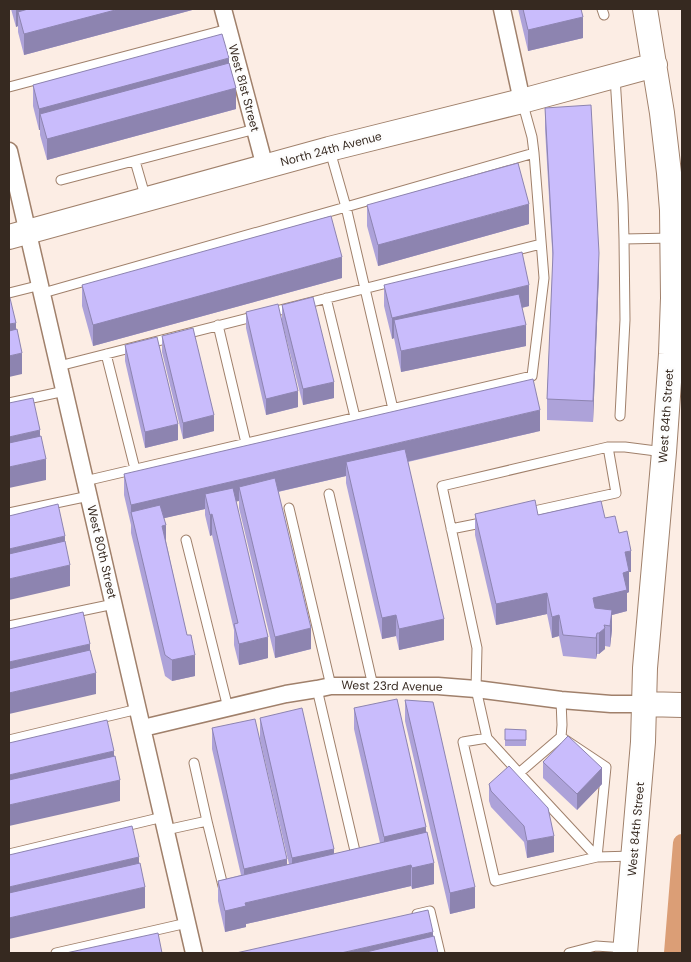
<svg xmlns="http://www.w3.org/2000/svg" width="691" height="962" viewBox="0 0 691 962" font-family="'DM Sans',sans-serif">
<style>
.lines{fill:none;stroke-linecap:round;stroke-linejoin:round}
.canal{stroke:#db9e76;stroke-width:18}
.lane-casing{stroke:#a0806b;stroke-width:11}
.street-casing{stroke:#a0806b;stroke-width:19}
.secondary-casing{stroke:#a0806b;stroke-width:26}
.lane{stroke:#fff;stroke-width:9}
.street{stroke:#fff;stroke-width:16}
.secondary{stroke:#fff;stroke-width:24}
.wall{fill:#ada2d9}
.shaded-wall{fill:#8d84b0}
.building{fill:#c9bcfc;stroke:#8d84b0}
.labels{text-anchor:middle;dominant-baseline:central;stroke-width:5;stroke-linejoin:round;paint-order:stroke}
.street-label{font-size:12px;fill:#362920;stroke:#fdfdfd}
</style>
<rect width="100%" height="100%" fill="#fcede4"/>
<g class="lines">
<path class="canal" d="M673,953l9,-110"/>
<defs>
<path id="lane" d="M602,9l2,6
M615,77l8,126 1,36
M9,87l219,-58
M330,151l16,56 188,-54
M135,161l11,38
M61,180l194,-51
M9,293l32,-8
M43,293l303,-86 47,202
M326,298l29,119
M218,325l28,118
M106,354l29,115
M59,366l482,-122
M9,403l56,-12
M620,416l5,-96 -1,-81 48,-1
M85,481l447,-105 12,-98 -10,-125 -2,-16 -10,-36
M329,494l44,192
M289,508l42,178
M9,513l80,-17
M525,513l91,-20 -8,-46
M451,529l35,-7
M186,540l42,168
M9,626l105,-22
M317,689l38,162
M561,700l1,25 -1,12 45,30 -9,90 36,-1
M487,738l32,35 78,84 -102,24 -32,-139 24,-4 -11,-49 1,-41 -35,-162 166,-39h17l39,5
M9,740l129,-31
M519,773l42,-36
M207,821l16,65
M166,830l41,-9 -13,-58
M9,854l154,-37
M417,914l13,-3 10,42
M56,953l131,-30
M569,953l27,-7 29,2"/>
<path id="street" d="M223,9l42,158
M502,9l20,92
M9,151l185,802
M143,728l143,-34 31,-5 14,-3h107l38,3 85,11 50,4h33"/>
<path id="secondary" d="M9,237l320,-88 193,-48 133,-36
M644,704l38,1
M625,953l18,-211 2,-74 19,-216 7,-98 2,-56 -1,-88 -3,-37 -7,-60 -17,-104"/>
</defs>
<use href="#lane" class="lane-casing"/>
<use href="#street" class="street-casing"/>
<use href="#secondary" class="secondary-casing"/>
<use href="#lane" class="lane"/>
<use href="#street" class="street"/>
<use href="#secondary" class="secondary"/>
</g>
<path class="wall" d="M11,9h185l-172,46 -6,-23v-6l-2,1z
M518,9h63l2,29 -55,13z
M229,63l7,46 -189,51 -7,-25v-5h-1l-6,-24v-21z
M545,108l54,166 -6,148 -46,-2v-21l6,-134 -8,-136z
M367,205l162,19 -151,42 -11,-40z
M342,278l-249,68 -11,-40v-21z
M384,285l145,21 -7,2 4,38 -125,26 -7,-34 -2,1 -8,-33z
M282,305l52,93 -31,7 -21,-84z
M246,312l52,95 -32,8 -20,-87z
M162,336l52,95 -31,8 -21,-87z
M125,345l53,95 -33,8 -20,-87z
M540,431l-132,31 36,178 -45,10 -3,-14 -14,3 -36,-156v-7l-68,16 33,157 -36,9 -36,-150v-7h-3l32,157 -29,7 -5,-20v-15l-22,-95 -2,1 -5,-21v-6l-41,9 2,23 29,135 -23,5 -7,-5 -34,-143v-8l-7,-30v-21z
M475,514l63,1 81,18 12,39h-2v20l-2,1v18l-15,4v15l-2,17 -5,-1v3l-6,5h-2l-1,5 -33,-3 -4,-20 -7,2 -5,-24 -51,11 -21,-90z
M405,700l70,208 -25,6 -45,-193z
M354,708l72,124 8,52 -22,5 -1,-3 -165,38v3l-21,5 -7,-31v-20l23,-6 -29,-126v-21l75,136h2l-29,-125v-21l74,136 46,-11 -26,-114z
M505,729l21,1v16h-21z
M543,762l59,22 -25,26 -34,-32z
M489,784l65,68 -27,6 -3,-16 -33,-35 -2,-6z"/>
<path class="shaded-wall" d="M16,9h65l-63,3v14l-2,1z
M119,9h77l-172,46v-21z
M583,17v21l-55,13v-21z
M229,58v21l-189,35v16h-1v-21z
M236,88v21l-189,51v-21z
M529,204v20l-151,42v-21z
M599,253v21l-6,148v-21z
M342,257v21l-249,68v-21z
M529,285v21l-131,31 -4,-17v18l-2,1v-21z
M16,323v21l-7,1v-21z
M526,325v21l-125,26v-21z
M22,353v21l-13,3v-21z
M334,382v16l-31,7v-16z
M298,391v16l-32,8v-16z
M540,410v21l-191,44 -3,-13v14l-104,24 -3,-13v14l-31,7 -3,-14v15l-71,16 -3,-13v-7z
M214,415v16l-31,8v-16z
M178,424v16l-33,8v-16z
M40,430v21l-31,7v-21z
M46,459v21l-37,8v-21z
M212,514v21l-2,1v-21z
M166,525v21l-4,-20z
M65,536v20l-56,14v-21z
M631,551v21h-2v20l-2,1v18l-15,4v15l-2,17v-21l-17,-7v-21l30,-25 2,-21z
M70,565v21l-61,14v-21z
M547,593v21l-51,11v-21z
M396,615v21l-14,3v-21z
M559,615v21l-7,2v-21z
M444,619v21l-45,10v-21z
M311,628v21l-36,9v-21z
M605,628v21l-6,5v-21z
M597,633v21l-1,5v-21z
M268,637v21l-29,7v-21z
M90,644v21l-81,18v-21z
M195,655v21l-23,5v-21z
M96,673v21l-87,20v-21z
M114,751v21l-105,24v-21z
M602,768v16l-25,26v-16z
M120,780v21l-111,25v-21z
M426,827v21l-42,10v-21z
M554,836v16l-27,6v-17z
M334,849v21l-42,9v-21z
M139,857v21l-130,30v-21z
M287,859v21l-43,10v-21z
M434,863v21l-22,5v-21z
M411,865v21l-165,38v3l-21,5v-21l20,-8z
M145,887v21l-136,31v-21z
M475,887v21l-25,6v-21z
M433,932v21h-92z"/>
<path class="building" d="M28,9h91l-95,25 -6,-22z
M523,9h58l2,8 -55,13z
M222,34l7,24 -190,51 -6,-24z
M229,63l7,25 -189,51 -7,-25z
M591,105l8,148 -6,148 -46,-2 6,-146 -8,-145z
M518,163l11,41 -151,41 -11,-40z
M331,216l11,41 -249,68 -11,-40z
M522,252l7,33 -137,33 -8,-33z
M9,294l7,29 -7,1z
M519,294l7,31 -125,26 -7,-31z
M313,297l21,85 -31,7 -21,-84z
M278,304l20,87 -32,8 -20,-87z
M193,328l21,87 -31,8 -21,-87z
M17,329l5,24 -13,3v-25z
M157,337l21,87 -33,8 -20,-87z
M533,379l7,31 -409,95 -7,-31z
M33,398l7,32 -31,7v-34z
M41,436l5,23 -37,8v-24z
M405,449l39,170 -45,10 -3,-14 -14,3 -36,-156z
M275,478l36,150 -36,9 -36,-150z
M233,488l35,149 -29,7 -5,-20 4,-1 -26,-109 -2,1 -5,-21z
M535,500l3,15 63,-14 4,17 10,-2 4,17 8,-2 4,20 -6,1 4,19 -6,2 4,17 -34,8 2,10 17,2 -2,16 -6,-1 1,3 -6,5h-2l-1,5 -33,-3 -4,-20 -7,2 -5,-24 -51,11 -21,-90z
M58,504l7,32 -56,13v-33z
M160,505l6,20 -4,1 25,109h4l4,20 -23,5 -7,-5 -34,-143z
M65,541l5,24 -61,14v-25z
M83,612l7,32 -81,18v-33z
M90,650l6,23 -87,20v-24z
M397,699l29,128 -42,10 -30,-129z
M405,700l28,2 42,185 -25,6z
M302,708l32,141 -42,9 -32,-140z
M255,719l32,140 -43,10 -32,-141z
M107,720l7,31 -105,24v-32z
M505,729l21,1v10h-21z
M568,736l34,32 -25,26 -34,-32z
M115,756l5,24 -111,25v-25z
M509,766l39,42 6,28 -27,5 -3,-15 -33,-35 -2,-7z
M132,826l7,31 -130,30v-32z
M427,832l7,31 -22,5 -1,-3 -166,38 1,3 -21,5 -7,-30z
M140,863l5,24 -136,31v-25z
M428,910l5,22 -92,21h-105z
M158,933l4,20h-96z
M434,936l4,17h-76z"/>
<g class="labels">
<g class="street-label">
<text transform="translate(244 88) rotate(75)">West 81st Street</text>
<text transform="translate(331 149) rotate(-15)">North 24th Avenue</text>
<text transform="translate(666 416) rotate(-86)">West 84th Street</text>
<text transform="translate(102 552) rotate(77)">West 80th Street</text>
<text transform="translate(392 686) rotate(1)">West 23rd Avenue</text>
<text transform="translate(636 829) rotate(-85)">West 84th Street</text>
</g>
</g>
<rect width="691" height="962" fill="none" stroke="#362920" stroke-width="20"/>
</svg>
